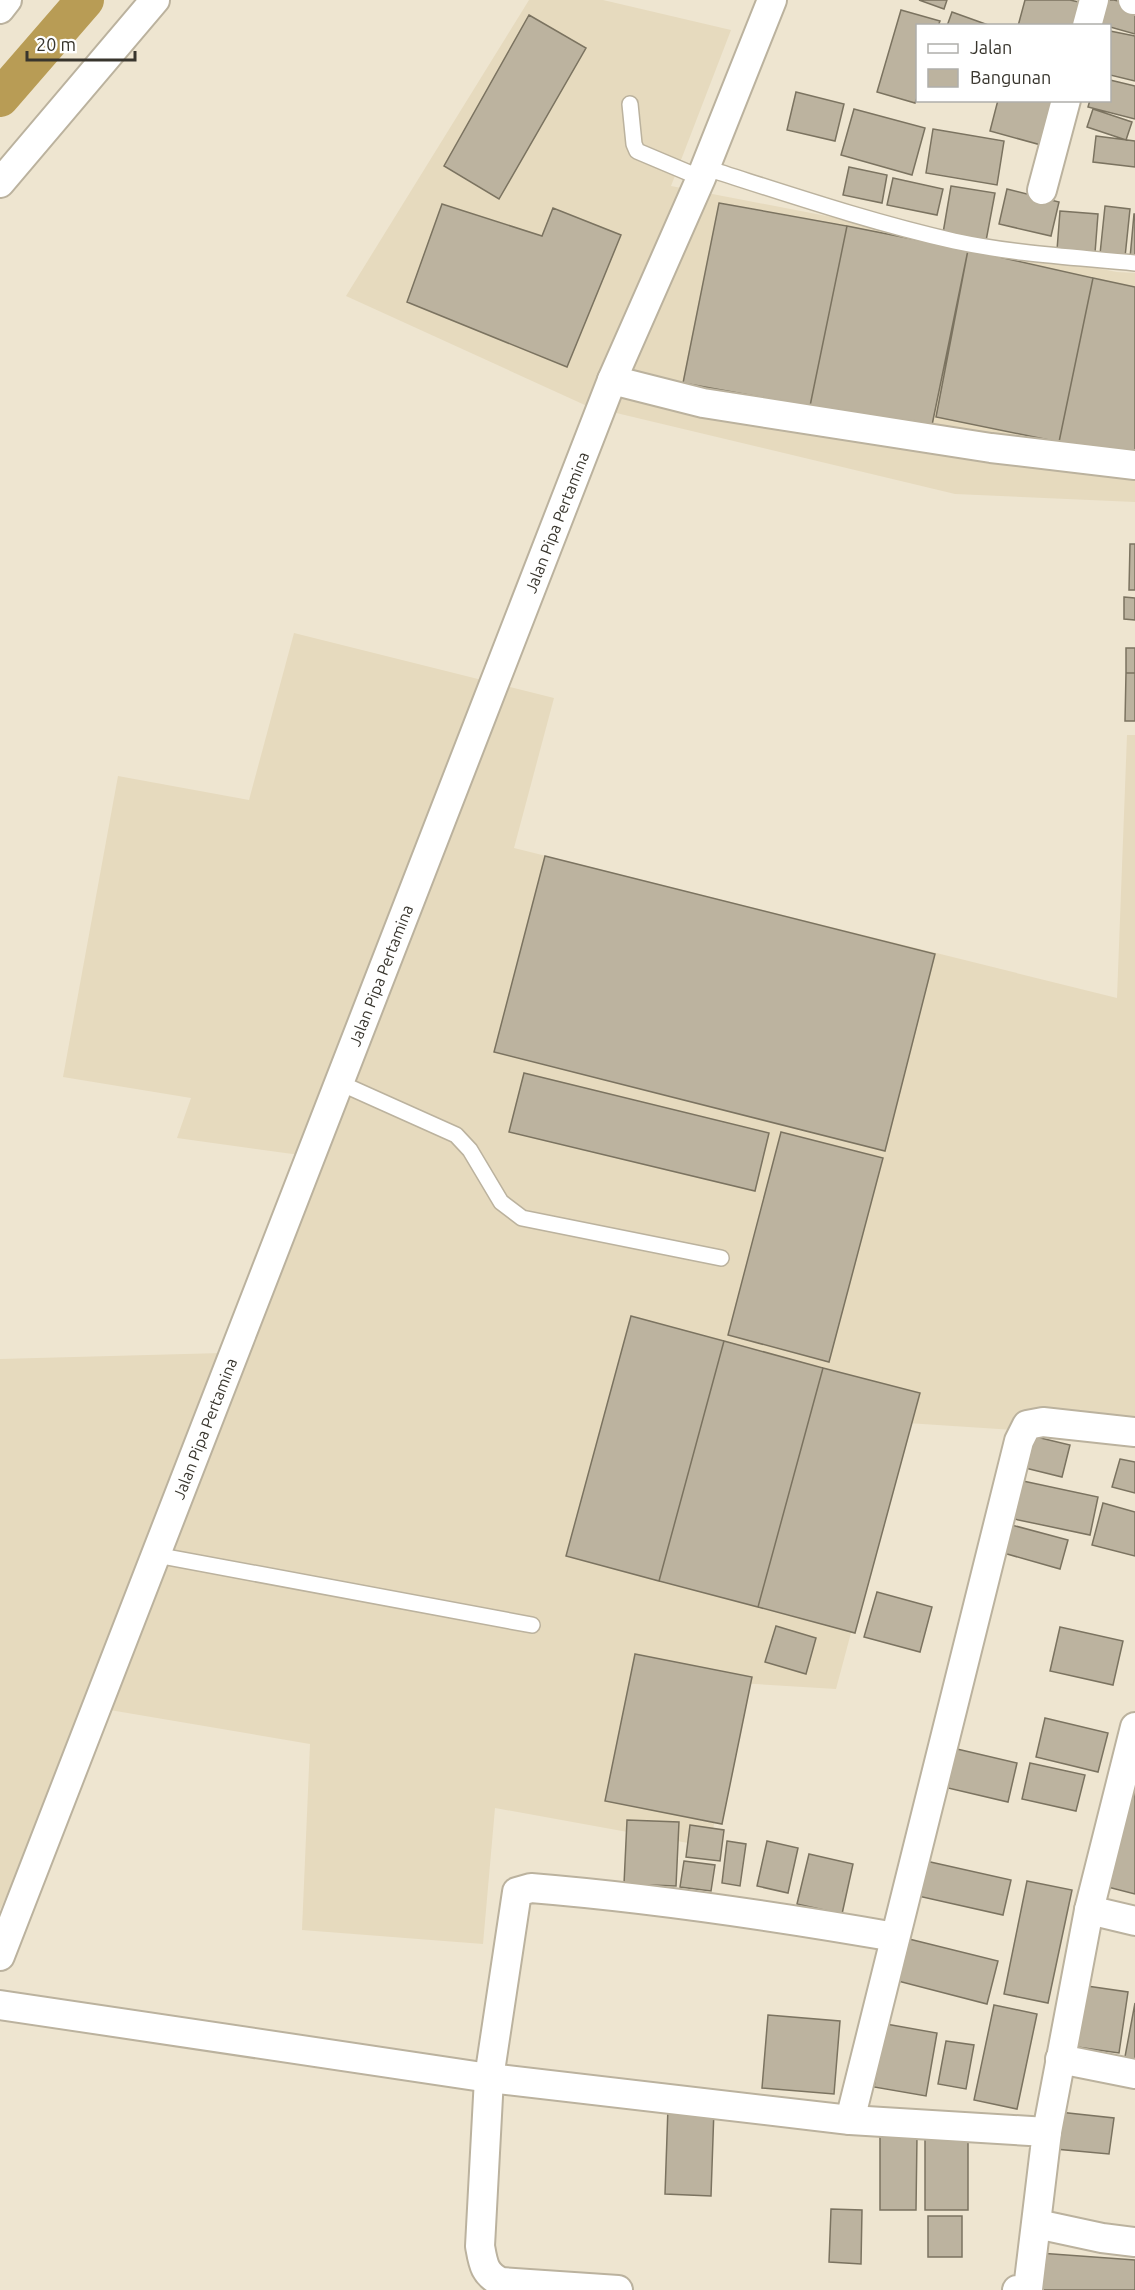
<svg xmlns="http://www.w3.org/2000/svg" width="1135" height="2290" viewBox="0 0 1135 2290" font-family="Ubuntu,sans-serif">
<style>
.built{fill:#e6dabe}
.lines{fill:none;stroke-linecap:round;stroke-linejoin:round}
.canal{stroke:#b89c55;stroke-width:38}
.building{fill:#bcb39f;stroke:#7b7360;stroke-width:1.5}
.lane-casing{stroke:#bbb29e;stroke-width:18}
.street-casing{stroke:#bbb29e;stroke-width:32}
.lane{stroke:#fff;stroke-width:15}
.street{stroke:#fff;stroke-width:28}
.labels{text-anchor:middle;dominant-baseline:central;stroke-width:4.5;stroke-linejoin:round;paint-order:stroke}
.street-label{font-size:16px;fill:#38352d;stroke:#fff}
</style>
<rect width="100%" height="100%" fill="#eee5d0"/>
<path class="built" d="M529,0h74l128,30 -60,156 446,86 18,1v229l-180,-8 -368,-88 -241,-110z
M294,633l260,65 -40,150 603,150 10,-263h8v703l-228,-15 -71,266 -97,-6 -29,164 -215,-39 -12,136 -181,-14 8,-186 -218,-37 -92,203v-551l222,-6 78,-198 -123,-17 14,-40 -128,-21 55,-301 131,24z"/>
<g class="lines">
<path class="canal" d="M0,98l85,-98"/>
</g>
<path class="building" d="M919,0h28l-3,9z
M1025,0h45l13,3 -5,23h-60z
M1103,0h11l21,5v29l-25,-7v-1h-8z
M901,10l39,11 -2,5h-20v69l-3,8 -38,-11z
M952,12l39,14h-44z
M529,15l57,33 -87,151 -55,-33z
M1110,31l25,5v45l-25,-6z
M1110,80l25,6v33l-47,-12 2,-7h20z
M796,92l48,12 -9,37 -48,-11z
M998,100h56l-13,45 -51,-14z
M854,109l71,19 -13,47 -71,-20z
M1093,109l39,13 -6,18 -39,-13z
M933,129l71,12 -7,44 -71,-12z
M1096,136l39,5v26l-42,-5z
M849,167l38,8 -5,28 -39,-8z
M893,178l50,11 -6,26 -50,-10z
M951,186l44,7 -9,48 -43,-8z
M1007,189l52,13 -8,34 -52,-12z
M719,203l128,23 -37,180 -127,-23z
M442,204l100,32 11,-28 68,27 -54,132 -160,-65z
M1105,206l25,3 -5,48 -25,-3z
M1060,211l38,3 -3,39 -38,-3z
M1134,214h1v44h-5z
M847,226l121,24 -37,180 -121,-24z
M968,250l125,28 -34,164 -123,-25z
M1093,278l42,9v170l-76,-15z
M1130,544h5v46h-6z
M1124,597l11,1v22l-11,-1z
M1126,648h9v25h-9z
M1126,673h9v48h-10z
M545,856l390,98 -50,197 -391,-99z
M524,1073l245,60 -14,58 -246,-59z
M781,1132l102,26 -54,204 -101,-27z
M631,1316l93,25 -65,240 -93,-25z
M724,1341l99,27 -65,239 -99,-26z
M823,1368l97,25 -65,240 -97,-26z
M1024,1434l46,11 -8,32 -45,-11z
M1120,1459l15,3v31l-23,-6z
M1023,1481l75,16 -8,38 -76,-16z
M1103,1503l32,9v44l-43,-11z
M1008,1524l60,16 -8,29 -60,-17z
M877,1592l55,15 -12,45 -56,-15z
M776,1626l40,12 -10,36 -41,-12z
M1060,1627l63,14 -10,44 -63,-14z
M635,1654l117,23 -30,147 -117,-23z
M1045,1718l63,15 -10,39 -62,-15z
M957,1749l60,14 -9,39 -60,-14z
M1030,1763l55,12 -9,36 -54,-12z
M1135,1777v117l-39,-10z
M627,1820l52,2 -3,64 -52,-2z
M690,1825l34,5 -4,31 -34,-4z
M727,1841l19,3 -6,42 -18,-3z
M767,1841l31,7 -10,45 -31,-7z
M809,1854l44,10 -11,50 -45,-10z
M684,1861l31,4 -4,26 -31,-4z
M926,1861l85,19 -8,35 -85,-19z
M1027,1881l45,9 -24,113 -44,-9z
M905,1938l93,23 -11,43 -93,-24z
M1087,1986l41,6 -9,61 -42,-6z
M1135,2003v60l-11,-1z
M994,2005l43,9 -20,95 -43,-9z
M768,2015l72,6 -6,73 -72,-6z
M886,2024l51,9 -11,63 -52,-9z
M946,2041l28,4 -8,44 -28,-5z
M668,2107l46,2 -3,87 -46,-2z
M1059,2112l55,6 -5,36 -54,-5z
M880,2135l37,1 -1,74h-36z
M968,2137v73h-43v-72z
M831,2209l31,1 -1,54 -32,-2z
M928,2216h34v41h-34z
M1039,2253l96,7v30h-98z"/>
<g class="lines">
<defs>
<path id="lane" d="M630,104l4,40 3,7 64,27
M706,168c82,26 164,54 248,73 60,13 121,16 181,22
M340,1083l116,52 14,15 31,52 21,16 199,40
M156,1555l376,70"/>
<g id="street">
<path d="M1133,0h2"/>
<path d="M0,9l7,-9"/>
<path d="M1087,26l7,-26"/>
<path d="M0,183l155,-183"/>
<path d="M1042,190l24,-90"/>
<path d="M612,380l91,23 288,45 144,17"/>
<path d="M1089,1910l46,11"/>
<path id="s1" d="M0,1956l612,-1576 89,-202 71,-178"/>
<path d="M0,2005l489,73 361,42 197,12 -19,157 -11,1"/>
<path d="M1060,2059l75,15"/>
<path d="M850,2120l169,-679 8,-16 16,-3 92,10"/>
<path d="M1047,2132l42,-222 46,-183"/>
<path d="M1037,2224l65,14 33,4"/>
<path d="M618,2290l-117,-8c-17,-8 -18,-19 -21,-36l9,-168 28,-186 14,-4c122,10 243,28 364,49"/>
</g>
</defs>
<use href="#lane" class="lane-casing"/>
<use href="#street" class="street-casing"/>
<use href="#lane" class="lane"/>
<use href="#street" class="street"/>
</g>
<g class="labels">
<g class="street-label">
<text stroke="none"><textPath href="#s1" startOffset="1538">Jalan Pipa Pertamina</textPath></text>
<text stroke="none"><textPath href="#s1" startOffset="1052">Jalan Pipa Pertamina</textPath></text>
<text stroke="none"><textPath href="#s1" startOffset="566">Jalan Pipa Pertamina</textPath></text>
</g>
</g>
<rect x="916" y="24" width="195" height="78" fill="#ffffff" stroke="#afaeab" stroke-width="1.5"/>
<rect x="928" y="44" width="30" height="9" fill="#ffffff" stroke="#afaeab" stroke-width="1.5"/>
<text x="970" y="54" font-size="18" fill="#38352d">Jalan</text>
<rect x="928" y="69" width="30" height="18" fill="#bcb39f" stroke="#afaeab" stroke-width="1.5"/>
<text x="970" y="84" font-size="18" fill="#38352d">Bangunan</text>
<path d="M27 51v9h108v-9" fill="none" stroke="#38352d" stroke-width="3"/>
<text x="36" y="51" font-size="18" fill="#38352d" stroke="#ffffff" stroke-width="4.5" paint-order="stroke">20 m</text>
</svg>
